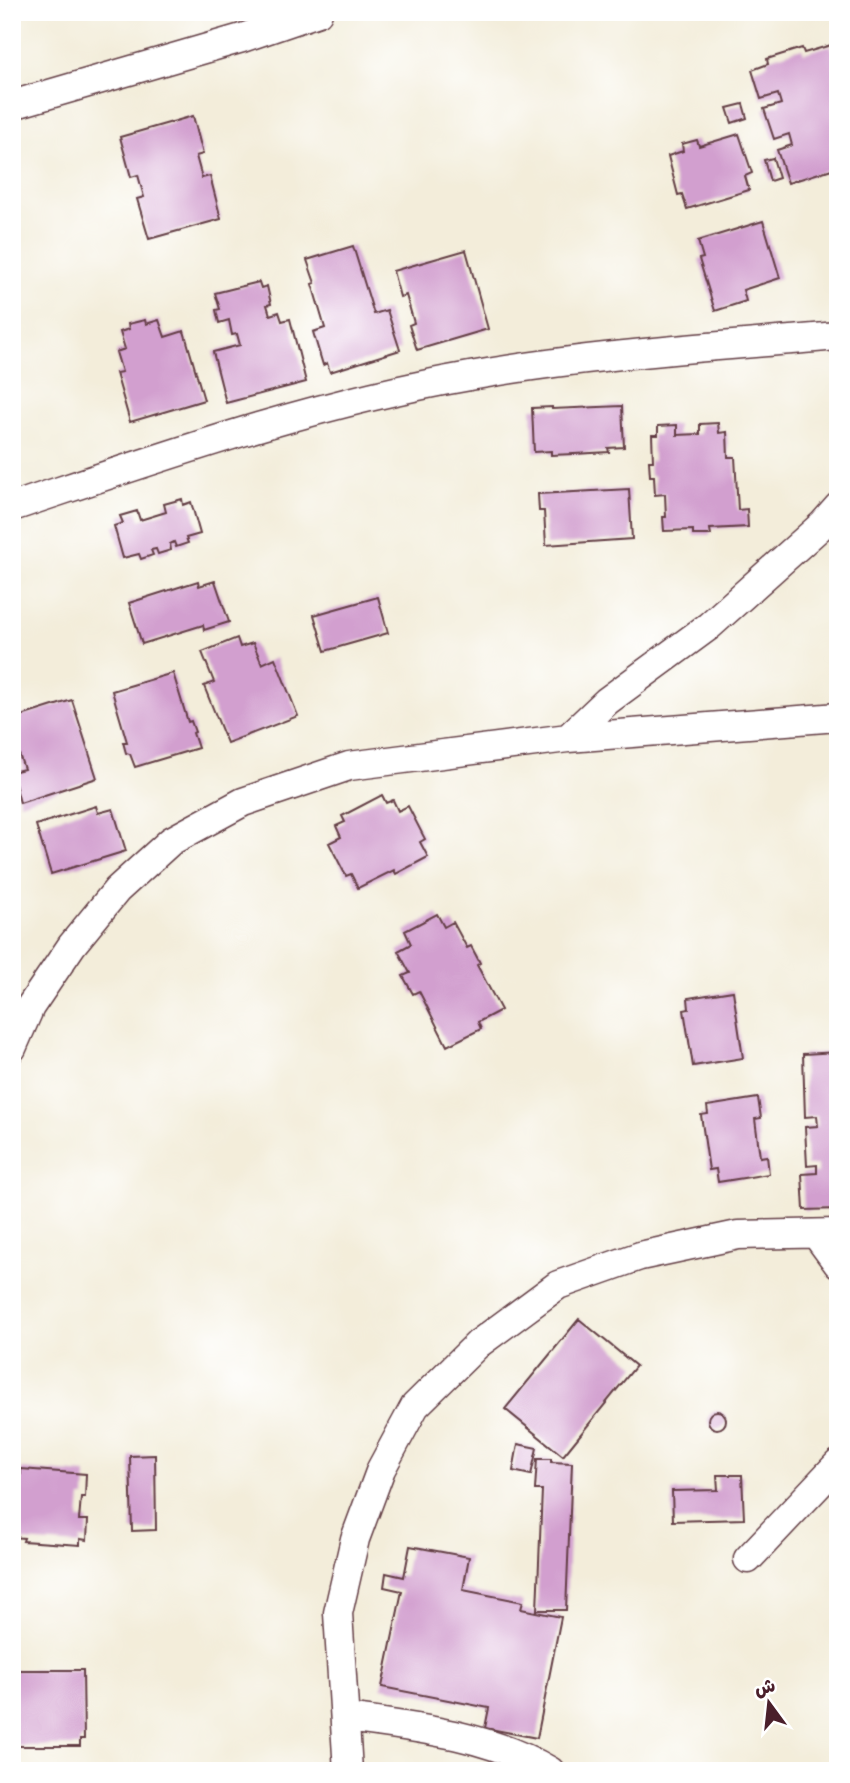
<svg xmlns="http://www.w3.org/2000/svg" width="850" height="1783" viewBox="0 0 850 1783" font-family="'Gochi Hand','Playpen Sans Arabic',sans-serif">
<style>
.building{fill:#d29fcf}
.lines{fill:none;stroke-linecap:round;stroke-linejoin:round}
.minor-casing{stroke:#633e45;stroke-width:31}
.minor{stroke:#fff;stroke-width:28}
</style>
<rect width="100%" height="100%" fill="#fff"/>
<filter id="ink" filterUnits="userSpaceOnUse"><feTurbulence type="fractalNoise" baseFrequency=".0143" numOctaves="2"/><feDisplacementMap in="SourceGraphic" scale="14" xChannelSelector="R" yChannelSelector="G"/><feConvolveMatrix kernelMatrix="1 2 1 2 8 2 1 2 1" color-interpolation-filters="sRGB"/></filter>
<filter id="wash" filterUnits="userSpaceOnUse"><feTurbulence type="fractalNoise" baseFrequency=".00686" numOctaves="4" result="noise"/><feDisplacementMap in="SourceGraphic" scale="28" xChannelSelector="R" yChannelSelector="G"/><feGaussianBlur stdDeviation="1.57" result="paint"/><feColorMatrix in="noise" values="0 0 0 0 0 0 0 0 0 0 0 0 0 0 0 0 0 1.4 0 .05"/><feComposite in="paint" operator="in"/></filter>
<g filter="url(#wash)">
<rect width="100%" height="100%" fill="#f3edda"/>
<g id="blocks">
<path class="building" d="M831,45l7,21v9l-5,1 5,11v80l-50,16 -11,-33 15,-5 -3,-11 -15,5 -10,-30 17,-5 -3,-10 -17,5 -9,-29 16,-6 -1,-5 35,-11 2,5z
M743,104l4,14 -15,5 -5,-15z
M193,116l10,38 -7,2 6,22 8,-2 11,43 -72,20 -12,-40 7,-2 -6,-22 -7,2 -11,-40z
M739,134l13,39 -7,3 4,14 -62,19 -5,-15 -4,1 -10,-39 15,-5 -1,-7 15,-4 2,6z
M773,158l6,20 -9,3 -6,-21z
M763,221l17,57 -37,12 3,11 -31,10 -16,-52 4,-1 -5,-17z
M353,246l21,68 13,-4 13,40 -70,22 -3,-9 -4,2 -10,-33 12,-4 -13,-44 3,-1 -8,-23z
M466,250l22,79 -71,21 -8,-25 5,-2 -8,-28 -6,2 -7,-26z
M259,282l2,6 6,-2 4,18 -4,1 3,10 9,-3 3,9 8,-2 16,63 -80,21 -13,-51 27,-7 -3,-11 -5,1 -3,-15 -10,3 -3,-13 4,-1 -5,-16z
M145,320l1,4 13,-4 6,17 19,-6 20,69 -74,22 -14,-49 6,-1 -6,-20 9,-3 -5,-17 9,-3 -1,-5z
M622,406l2,41 -16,1 1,4 -35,2 -23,1v-4l-17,1 -2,-44 20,-1v2z
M718,423l1,10 8,-1 1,25h7l3,53 9,-1 1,18 -38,2 1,6h-18v-5l-29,1 -1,-14h3l-1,-23 -10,1 -1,-19h-4l-1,-15h4l-1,-26h6v-9l19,-1v10l23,-1v-10z
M629,489l3,50 -86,6 -2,-34h-5l-1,-17z
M182,499l1,6 8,-3 9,32 -14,4 2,5 -12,4 -2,-5 -4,2 1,6 -13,4 -2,-5 -5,1 2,5 -12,4 -2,-5 -16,4 -9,-32 9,-3 -3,-7 17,-5 3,9 26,-8 -2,-8z
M198,581l1,5 16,-5 14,41 -25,8 -1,-5 -61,19 -13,-41z
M378,597l10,36 -63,18 -11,-36z
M237,638l3,9 13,-4 9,21 13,-6 23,58 -71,27 -23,-57 10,-4 -12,-30z
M173,673l15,49 3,-1 4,11 -2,1 5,15 -63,19 -5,-13 -4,-1 -3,-11h4l-15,-51z
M72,700l25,78 -77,25 -8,-31 12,-3 -12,-36v-14z
M382,795l4,8 7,-3 5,11 10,-5 17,33 -5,3 8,15 -32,17 -2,-4 -36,18 -7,-14 -5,2 -17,-33 12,-6 -5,-11 9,-4 -3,-6z
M96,806l2,7 15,-4 13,42 -75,23 -15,-49z
M437,914l7,13 9,-5 14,26 4,-2 9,17 -3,2 24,45 -23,12 3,7 -34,17 -28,-55 -6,3 -10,-18 7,-3 -12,-22 13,-7 -6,-13z
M733,991l10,67 -50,8 -9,-56 5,-1 -1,-11z
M838,1052v157l-34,1 -2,-36 15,-1v-8l-10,1 -2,-39 13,-1 -1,-10 -12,1 -2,-63z
M758,1098l3,20 -6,1 5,38 7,-1 2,18 -51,8 -2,-13 -7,1 -8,-55 7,-1 -1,-8z
M579,1319l57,47 -73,90 -58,-47z
M708 1420a9 9 0 1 1 18 0a9 9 0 1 1-18 0Z
M518,1444l19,4 -6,27 -18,-4z
M155,1455l1,75 -24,1 -2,-75z
M537,1459h14v3l21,1 -6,147h-29l5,-120h-7z
M21,1469l65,5 -1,23h-4l-2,23h9l-1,20 -7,-1v6l-57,-4 1,-3 -12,-1v-63h9z
M717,1475h25l2,44 -71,2 -1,-30 46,-1z
M410,1546l59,11 -6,33 60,12 -2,7 40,8 -24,121 -52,-10 4,-20 -107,-21 20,-96 -18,-4 2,-14 18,4z
M12,1670h71l1,69h-4v7h-67z"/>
</g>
</g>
<g filter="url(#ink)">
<use href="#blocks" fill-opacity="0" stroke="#633e45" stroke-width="2"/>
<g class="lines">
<defs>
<path id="minor" d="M12,105l230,-67 76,-26
M12,507c150,-50 302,-104 458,-131 121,-22 245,-29 368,-40
M568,738l39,-37 102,-75 114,-102 15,-17
M12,1048l18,-41 42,-62 45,-55 54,-49 72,-39 106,-36 219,-28 270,-21
M816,1234l22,30
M748,1559l90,-95
M347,1718c68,9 142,17 203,53
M348,1771l-10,-158 17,-74 26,-70 34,-63 63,-62 80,-59 82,-29 98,-21 100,-2"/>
</defs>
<use href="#minor" class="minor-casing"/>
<use href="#minor" class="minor"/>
</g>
</g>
<rect width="850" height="1783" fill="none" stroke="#fff" stroke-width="42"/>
<g transform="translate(769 1703) rotate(345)" stroke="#ffffff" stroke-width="5" paint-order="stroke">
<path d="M0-5L12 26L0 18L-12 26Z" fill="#4a1f2b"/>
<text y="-10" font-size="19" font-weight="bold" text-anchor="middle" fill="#4a1f2b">ش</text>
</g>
</svg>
